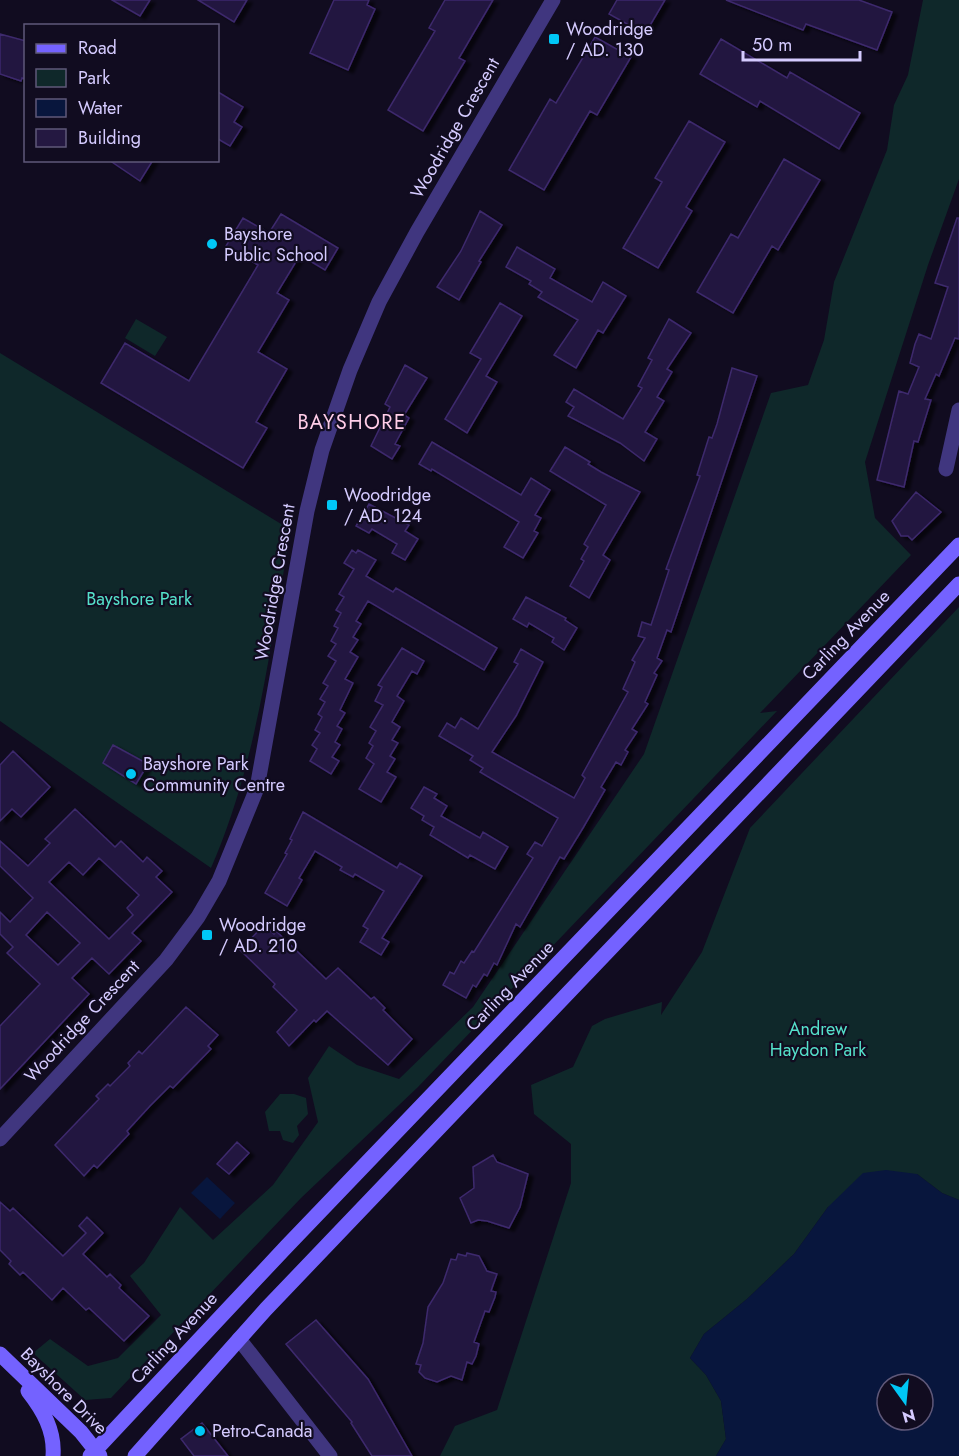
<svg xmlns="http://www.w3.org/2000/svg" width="959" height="1456" viewBox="0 0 959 1456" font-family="Jost,sans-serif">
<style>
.green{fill:#0f282a}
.water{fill:#08163d;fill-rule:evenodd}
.building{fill:#241841;stroke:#3d296d;stroke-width:1.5;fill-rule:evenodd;filter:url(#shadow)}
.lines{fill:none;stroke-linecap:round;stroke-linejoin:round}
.minor{stroke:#40367f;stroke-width:15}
.tertiary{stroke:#40367f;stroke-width:15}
.secondary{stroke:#7462ff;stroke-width:15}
.poi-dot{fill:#00c7f6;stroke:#110c20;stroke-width:2}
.labels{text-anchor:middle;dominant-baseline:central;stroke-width:4.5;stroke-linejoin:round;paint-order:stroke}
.poi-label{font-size:18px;fill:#d5cbff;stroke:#110c20;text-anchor:start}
.street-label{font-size:18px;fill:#d5cbff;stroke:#110c20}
.park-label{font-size:18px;fill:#55e0ca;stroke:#110c20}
.neighbourhood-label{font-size:20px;letter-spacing:1.5px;fill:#ffcde8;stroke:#110c20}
</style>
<defs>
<filter id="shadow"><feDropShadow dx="5" dy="3" stdDeviation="1.5" flood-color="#0009"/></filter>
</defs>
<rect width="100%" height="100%" fill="#110c20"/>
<path class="green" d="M923,0h36v179l-31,86 -63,197 10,56 36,37 -151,158 17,-2 -359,376 -117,111 -190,200 -26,2 -52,-47 17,-14 38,27 30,-8 43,-43 -31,-39 14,-13 36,-56 33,33 60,-55 45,-63 -10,-44 21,-32 28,19 42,14 74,-72 171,-253 127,-361 37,-8 16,-45 10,-58 53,-132 7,-45 14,-30z
M136,319l31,18 -12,19 -30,-18z
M0,353l291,177c-21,114 -33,231 -80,338l-211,-147z
M959,607v593l-17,-7 -25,-19 -89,33 -34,47 -47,45 -43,35 -14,24 16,17 15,26 5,38 -10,17h-276l15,-30 42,-16 74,-227v-39l-37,-30 -3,-29 42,-18 19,-41 13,-7 57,-17 -1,13 41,-63 48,-124z
M280,1094h14l12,4 2,16 -11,12 2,9 -6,8 -10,-3 -3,-9h-11l-4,-19z"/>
<path class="water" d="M886,1170l31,4 25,19 17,7v256h-243l10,-17 -5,-38 -15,-26 -16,-17 14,-24 43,-35 47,-45 34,-47 35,-34zM887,1384h36v36h-36z
M207,1177l28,26 -15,16 -29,-26z"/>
<path class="building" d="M112,0h38l-10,16z
M198,0h49l-13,22z
M334,0h35l-2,5 8,4 -27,61 -38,-17z
M445,0h48l-34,58 6,3 -42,70 -35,-21 47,-79 -6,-3z
M617,0h48l-20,34 -36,-20z
M726,0h133l33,12 -15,38 -71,-26 -3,6z
M0,34l26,7v38l-4,-1 -1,3 -21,-7z
M595,37l36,20 -34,58 -7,-4 -46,79 -35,-20 41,-71 6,4z
M721,39l66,39 3,-6 70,41 -21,36 -79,-48 -3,6 -57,-33z
M218,92l25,15 -9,15 8,5 -12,19 -12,-7z
M689,121l36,21 -39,65 6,4 -34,57 -35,-20 39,-66 -7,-4z
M784,159l36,21 -42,70 -6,-4 -39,67 -36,-21 34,-58 7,4z
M109,160h44l-13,21z
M480,211l22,14 -23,36 2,1 -22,38 -22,-13 24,-36z
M281,214l57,34 -13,22 -25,-15 -23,38 12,7 -31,52 29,17 -31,53 11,6 -24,40 -142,-85 24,-40 64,38 69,-116 -32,-19 17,-28 26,15z
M957,218h2v121l-4,-1 -16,38 -3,-2 -11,25 6,1 -13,42 -4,-1 -10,46 -27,-7 22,-89 9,3 11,-27 -9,-4 5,-19 4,-10 12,5 17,-52 -13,-4z
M517,247l38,22 -5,9 42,24 11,-20 23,14 -23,37 -5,-3 -22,38 -22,-13 24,-35 -40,-23 4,-5 -13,-8 2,-3 -25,-14z
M500,303l22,13 -36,60 11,6 -30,51 -22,-14 36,-60 -11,-6z
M669,319l22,14 -24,36 5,3 -15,25 7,4 -19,31 12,7 -13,22 -24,-18 -52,-27 6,-9 -8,-5 8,-13 49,30 19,-31 -4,-2 14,-26 -4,-2z
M405,365l22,13 -23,37 5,3 -14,26 5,2 -8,13 -21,-13 19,-39 -5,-3z
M732,368l25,8 -86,256 -4,-2 -10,28 5,3 -8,12 3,2 -12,27 3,2 -16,25 5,3 -12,18 3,2 -7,13 -5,-3 -15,25 4,3 -22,38 -19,31 -4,-2 -40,70 -4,-3 -19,41 -3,-2 -7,13 -3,-2 -8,13 -3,-2 -7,13 -23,-13 7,-13 4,2 7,-13 3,2 8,-12 2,1 59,-94 -6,-4 8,-12 7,4 16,-28 -78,-46 3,-4 -13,-8 3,-4 -34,-20 8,-13 8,5 6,-10 17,11 40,-65 -4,-2 7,-13 22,13 -27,54 -24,36 82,46 11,-20 -3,-3 46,-83 -5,-3 12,-27 -3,-2 13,-22 -7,-2 4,-14 9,3 18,-55 -3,-1 34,-93 -3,-1 12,-38 3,1 5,-14z
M432,442l89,53 10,-17 19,12 -15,25 6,3 -7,13 4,2 -15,25 -19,-11 15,-25 -87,-53 -1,2 -12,-7z
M565,447l25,15 -2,2 13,8 39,20 -37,63 7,5 -21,38 -19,-12 14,-25 -3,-2 7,-12 -4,-3 22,-39 -56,-34z
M916,492l25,20 -29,28 -4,-4h-7l-9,-15z
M369,504l40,21 -4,6 13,8 -13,21 -13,-7 5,-9 -25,-15 -3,4 -13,-7z
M352,550l4,3 2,-3 18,10 -10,16 27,16 3,-4 101,60 -13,22 -116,-69 -12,20 5,3 -8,13 5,3 -8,12 8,5 -13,22 8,4 -13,27 5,3 -8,13 5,3 -7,13 5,3 -8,12 7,4 -8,13 -21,-13 7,-12 -5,-4 8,-12 -5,-3 7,-13 -4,-3 7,-12 -5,-3 8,-13 -5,-3 13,-22 -8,-5 8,-12 -5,-3 7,-13 -4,-2 7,-13 -5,-3 8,-13 -5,-3 15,-25 -10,-6z
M526,597l40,21 -1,2 12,8 -13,22 -12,-8 2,-4 -25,-15 -2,4 -14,-8z
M402,648l22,13 -7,13 -5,-3 -15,25 7,5 -12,21 8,5 -8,13 6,3 -8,13 5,3 -8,13 9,5 -15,25 -22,-13 15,-25 -8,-6 7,-12 -4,-3 7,-12 -6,-4 13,-22 -8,-4 7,-14 -4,-2z
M113,745l35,19 -12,20 -33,-21z
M13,751l37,36 -29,30 -9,-8 -12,12v-56z
M424,787l13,7 -3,4 13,8 -6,10 39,22 3,-6 25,15 -13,22 -25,-14 -2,3 -38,-23 4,-8 -12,-7 2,-4 -13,-8z
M75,809l40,38 6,-6 22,21 4,-5 15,14 -6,6 16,15 -40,41 9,8 -32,33 -17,-16 -20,20 17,16 -89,95v-63l40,-42 -33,-31 6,-6 -13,-13v-22l10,10 23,-24 -33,-32v-25l28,25 22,-23 -5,-4zM99,858l40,37 -12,13 6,7 -24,24 -60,-57 20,-20 14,13zM47,912l33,31 -22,22 -32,-30z
M303,812l94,56 3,-5 22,13 -40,62 7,4 -8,13 -21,-13 8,-13 -5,-3 21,-35 -29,-17 -2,3 -13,-7 2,-3 -27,-16 -16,27 3,2 -15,26 -22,-13 22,-39 -2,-1 7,-13 -2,-1z
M264,925l10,9 2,-3 50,48 12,-11 33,31 3,-2 11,11 -2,2 29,29 -24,26 -61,-54 -11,11 -2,-2 -25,26 -12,-14 20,-22 -24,-23 2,-3 -35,-34z
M186,1007l32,28 -10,11 3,3 -38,39 -3,-2 -20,20 -23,25 2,3 -32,34 -3,-3 -10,11 -29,-31 44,-46 -3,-3 12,-12 2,2 20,-20 -2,-3 11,-12 3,3z
M237,1142l12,11 -20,21 -12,-10z
M493,1155l4,7 31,12 -8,33 -11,21 -22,-7 -9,-1 -7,3 -11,-25 14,-10 -1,-21z
M0,1202l10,9 3,-3 50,48 23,-23 -7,-7 8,-9 16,16 -20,21 24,23 3,-3 11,11 -2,3 30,28 -25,25 -35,-33 -3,2 -23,-22 -11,12 -29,-28 -3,3 -11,-11 2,-3 -11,-11z
M467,1253l12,3 8,15 10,3 -6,17 5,1 -1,5 -6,15 -4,-1 -11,31 5,2 -3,12 -4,8 -5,-2 -5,18 -11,-4 -14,6 -12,-4 -6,-6 2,-7 -5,-1 7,-21 5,-36 15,-24 8,-24 5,1 2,-6 8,2z
M316,1320l52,59 44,77h-40l-21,-33 1,-1 -66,-78z
M202,1423l26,33h-34l-13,-17z"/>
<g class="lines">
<path class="minor" d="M946,469l13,-59
M239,1339l91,117"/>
<path class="tertiary" d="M0,1139l166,-179 32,-43 21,-36 38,-93 50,-277 15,-61 28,-80 29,-68 38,-70 136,-232"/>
<path class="secondary" d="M0,1354l81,78 19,24
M28,1391c15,19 27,40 25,65
M90,1456l196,-209 673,-702
M135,1456l131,-147 693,-725"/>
</g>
<g class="poi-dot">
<rect x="548" y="33" width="12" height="12" rx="3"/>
<circle cx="212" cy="244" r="6"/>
<rect x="326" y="499" width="12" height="12" rx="3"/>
<circle cx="131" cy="774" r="6"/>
<rect x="201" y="929" width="12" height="12" rx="3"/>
<circle cx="200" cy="1431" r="6"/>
</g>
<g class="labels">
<g class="poi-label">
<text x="566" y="29">Woodridge<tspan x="566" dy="21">/ AD. 130</tspan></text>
<text x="224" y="234">Bayshore<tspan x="224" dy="21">Public School</tspan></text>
<text x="344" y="495">Woodridge<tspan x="344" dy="21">/ AD. 124</tspan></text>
<text x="143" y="764">Bayshore Park<tspan x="143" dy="21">Community Centre</tspan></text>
<text x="219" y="925">Woodridge<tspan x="219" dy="21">/ AD. 210</tspan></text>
<text x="212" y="1431">Petro-Canada</text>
</g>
<g class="street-label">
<text transform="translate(455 128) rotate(-60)">Woodridge Crescent</text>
<text transform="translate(275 582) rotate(-80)">Woodridge Crescent</text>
<text transform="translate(846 635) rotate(-46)">Carling Avenue</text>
<text transform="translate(510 986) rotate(-46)">Carling Avenue</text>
<text transform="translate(82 1021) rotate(-47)">Woodridge Crescent</text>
<text transform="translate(174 1338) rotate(-47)">Carling Avenue</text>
<text transform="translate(64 1391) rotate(45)">Bayshore Drive</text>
</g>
<g class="park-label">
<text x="139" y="599">Bayshore Park</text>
<text x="818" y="1029">Andrew<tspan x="818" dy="21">Haydon Park</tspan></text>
</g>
<g class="neighbourhood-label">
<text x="352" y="422">BAYSHORE</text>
</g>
</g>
<rect x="24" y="24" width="195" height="138" fill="#110c20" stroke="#5f5879" stroke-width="1.5"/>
<rect x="36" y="44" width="30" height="9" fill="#7462ff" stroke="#5f5879" stroke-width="1.5"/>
<text x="78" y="54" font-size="18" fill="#d5cbff">Road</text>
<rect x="36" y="69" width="30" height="18" fill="#0f282a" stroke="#5f5879" stroke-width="1.5"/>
<text x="78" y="84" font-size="18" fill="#d5cbff">Park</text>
<rect x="36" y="99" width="30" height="18" fill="#08163d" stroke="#5f5879" stroke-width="1.5"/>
<text x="78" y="114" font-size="18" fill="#d5cbff">Water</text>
<rect x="36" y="129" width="30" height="18" fill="#241841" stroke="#5f5879" stroke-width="1.5"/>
<text x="78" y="144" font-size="18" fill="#d5cbff">Building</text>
<g transform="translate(905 1402) rotate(165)"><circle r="28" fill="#110c20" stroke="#5f5879" stroke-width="1.5"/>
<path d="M0-4.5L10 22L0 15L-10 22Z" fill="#00c7f6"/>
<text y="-9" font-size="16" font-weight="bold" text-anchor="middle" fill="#d5cbff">N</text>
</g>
<path d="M743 51v9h117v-9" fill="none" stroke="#d5cbff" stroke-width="3"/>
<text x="752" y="51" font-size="18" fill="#d5cbff" stroke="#110c20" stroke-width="4.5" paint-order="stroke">50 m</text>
</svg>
